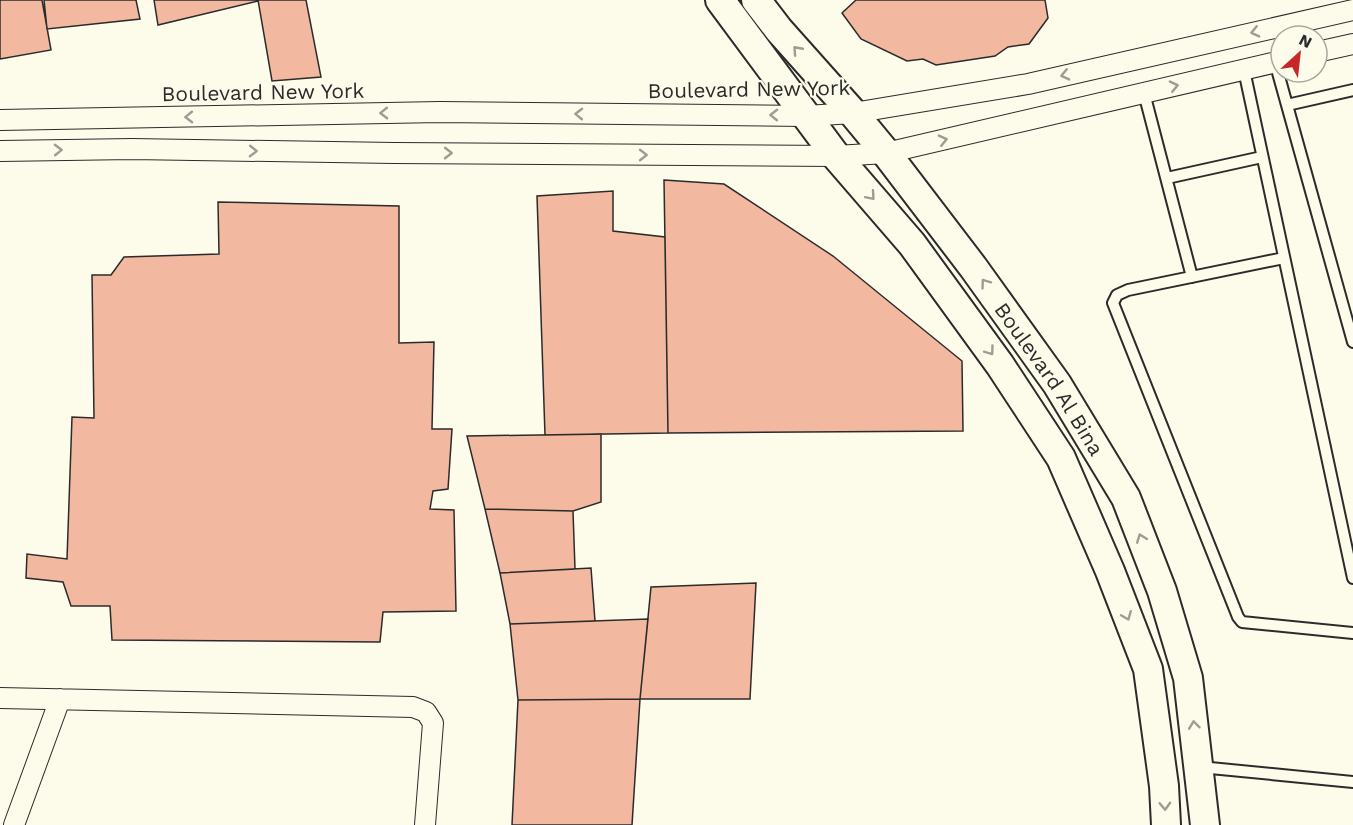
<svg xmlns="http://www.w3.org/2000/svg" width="1353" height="825" viewBox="0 0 1353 825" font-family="'Work Sans',sans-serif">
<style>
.building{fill:#f2b8a0;stroke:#2b2b2b;stroke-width:1.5}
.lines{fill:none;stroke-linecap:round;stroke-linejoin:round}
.service-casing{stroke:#2b2b2b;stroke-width:14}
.minor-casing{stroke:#2b2b2b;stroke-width:22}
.secondary-casing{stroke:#2b2b2b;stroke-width:32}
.service{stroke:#fdfbea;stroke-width:10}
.minor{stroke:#fdfbea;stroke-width:20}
.secondary{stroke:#fdfbea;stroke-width:28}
.oneway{stroke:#9e9d94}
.labels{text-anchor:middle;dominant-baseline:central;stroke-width:4.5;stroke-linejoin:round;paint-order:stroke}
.street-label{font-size:21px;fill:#2b2b2b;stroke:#fdfbea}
</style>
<rect width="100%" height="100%" fill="#fdfbea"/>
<path class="building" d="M0,0h42l9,50 -51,9z
M44,0h92l4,19 -93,10z
M154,0h104v1l-100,24z
M258,0h48l15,77 -49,4z
M856,0h189l3,18 -19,26 -21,3 -13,9 -59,9 -13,-6 -16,2 -46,-22 -19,-26z
M664,180l60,4 109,72 129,105 1,70 -295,2z
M613,191v40l52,6 3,196 -123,2 -8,-239z
M218,202l181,4v137l35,-1 -2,87h20l-4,60 -15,2 -3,18 24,1 2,101 -73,1 -3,30 -268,-2 -2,-34h-39l-8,-24 -37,-4 1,-24 40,5 5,-142 22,1 -2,-143h19l13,-18 95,-3z
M601,434v68l-28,9 -88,-2 -18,-73z
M485,509l88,2 2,58 -75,4z
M591,568l4,53 -85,3 -10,-51z
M756,583l-6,116h-110l11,-112z
M648,619l-8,80 -122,1 -8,-76z
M640,699l-8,126h-120l6,-125z"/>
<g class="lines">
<defs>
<path id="service" d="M1275,62l78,280
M1244,70l109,508
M1144,93l48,184
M1287,105l66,-15
M1167,178l95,-21
M1284,258l-156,32 -11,5 -4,8 125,314 4,5 111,11
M1200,767l153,15"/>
<path id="minor" d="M1317,52l36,-8
M0,120l440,-8 366,4 47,-3 175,-29 325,-74
M0,151l132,-2 262,4 442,3 50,-3 395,-92
M0,698l413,9 13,5 7,11 -8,102
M14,825l46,-126"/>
<g id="secondary">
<path d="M720,0l116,156 76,88 88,121 61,93 49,113 38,98 16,117 2,39"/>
<path id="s1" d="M756,0l23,30 74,83 33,40 87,114 84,117 69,114 36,93 26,87 17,147"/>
</g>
</defs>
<use href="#service" class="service-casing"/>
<use href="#minor" class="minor-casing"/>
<use href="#secondary" class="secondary-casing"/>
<use href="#service" class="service"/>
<use href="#minor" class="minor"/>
<use href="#secondary" class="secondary"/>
</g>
<defs><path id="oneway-chevron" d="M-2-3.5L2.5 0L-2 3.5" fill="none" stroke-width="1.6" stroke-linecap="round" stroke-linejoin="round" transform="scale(1.5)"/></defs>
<g class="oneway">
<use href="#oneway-chevron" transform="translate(1255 32) rotate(167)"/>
<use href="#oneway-chevron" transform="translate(797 50) rotate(-132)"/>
<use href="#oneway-chevron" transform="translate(1065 75) rotate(167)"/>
<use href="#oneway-chevron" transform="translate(1174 86) rotate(-13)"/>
<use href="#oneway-chevron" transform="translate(384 113) rotate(179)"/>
<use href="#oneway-chevron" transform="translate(579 114) rotate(-179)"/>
<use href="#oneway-chevron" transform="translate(774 115) rotate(-179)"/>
<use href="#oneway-chevron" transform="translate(189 117) rotate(179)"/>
<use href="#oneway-chevron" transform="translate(943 140) rotate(-13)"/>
<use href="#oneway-chevron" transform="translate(58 150) rotate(-1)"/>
<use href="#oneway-chevron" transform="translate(253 151) rotate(1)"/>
<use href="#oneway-chevron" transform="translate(448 153)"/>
<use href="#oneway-chevron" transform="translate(643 155)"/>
<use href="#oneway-chevron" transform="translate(871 196) rotate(49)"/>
<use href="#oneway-chevron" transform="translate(985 283) rotate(-126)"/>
<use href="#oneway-chevron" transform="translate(990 351) rotate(54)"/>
<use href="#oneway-chevron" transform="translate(1141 538) rotate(-111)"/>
<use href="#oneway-chevron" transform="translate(1127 616) rotate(68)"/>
<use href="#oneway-chevron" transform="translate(1194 725) rotate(-97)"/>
<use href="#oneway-chevron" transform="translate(1165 806) rotate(88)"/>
</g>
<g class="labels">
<g class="street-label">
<text transform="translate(749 89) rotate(-1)">Boulevard New York</text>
<text transform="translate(263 92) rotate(-1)">Boulevard New York</text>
<text stroke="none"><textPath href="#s1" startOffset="480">Boulevard Al Bina</textPath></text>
</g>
</g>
<g transform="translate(1299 54) rotate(27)"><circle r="28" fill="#fdfbea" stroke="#a9a89e" stroke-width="1.5"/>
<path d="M0-4.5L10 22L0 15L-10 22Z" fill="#c62828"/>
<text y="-9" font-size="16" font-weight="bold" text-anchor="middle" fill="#2b2b2b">N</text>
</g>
</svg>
